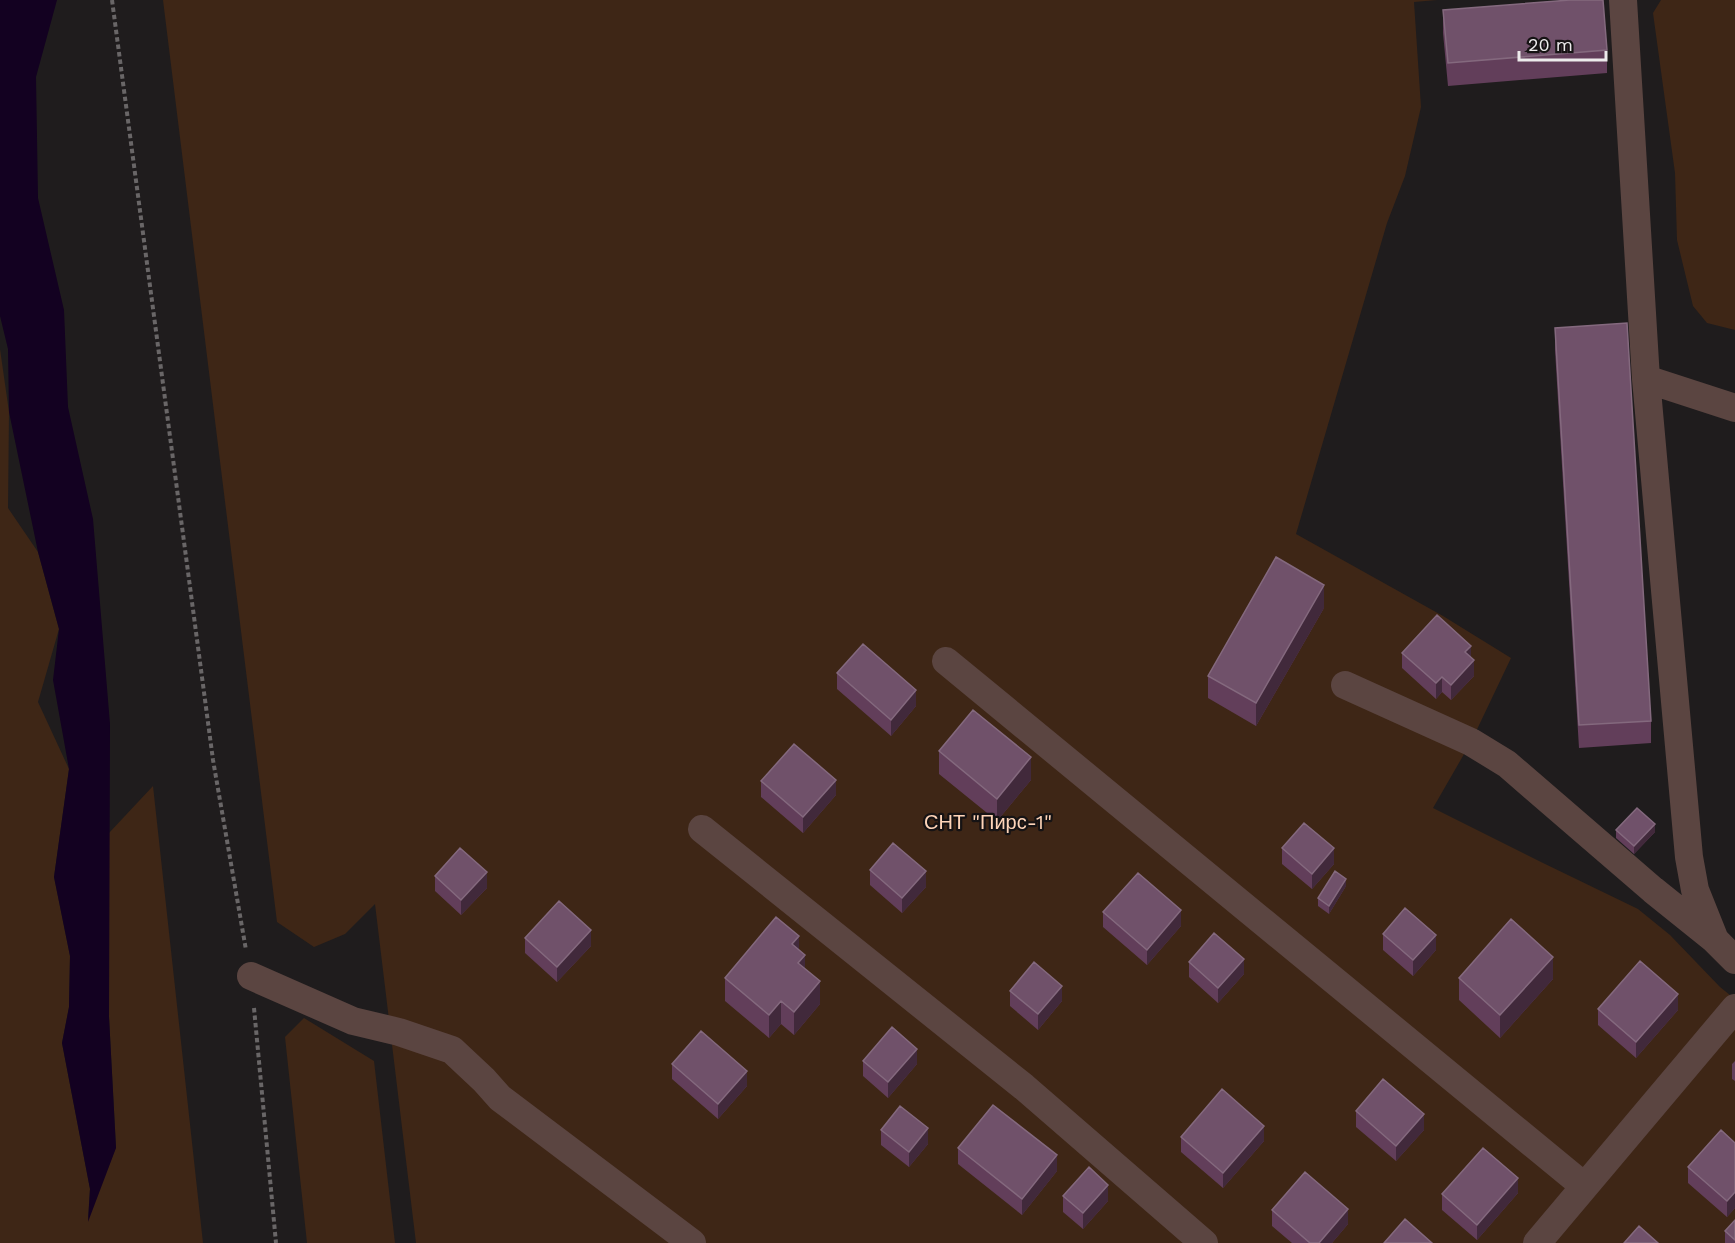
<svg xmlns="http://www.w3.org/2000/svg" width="1735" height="1243" viewBox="0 0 1735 1243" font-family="'Work Sans',sans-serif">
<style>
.green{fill:#3e2616}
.water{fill:#130121}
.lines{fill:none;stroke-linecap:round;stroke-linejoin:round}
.path{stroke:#696667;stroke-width:4;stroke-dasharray:4.5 3;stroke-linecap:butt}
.minor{stroke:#5b4541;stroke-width:28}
.wall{fill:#623e5a}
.shaded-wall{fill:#41293b}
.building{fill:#70516a;stroke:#84697e;stroke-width:1.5}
.labels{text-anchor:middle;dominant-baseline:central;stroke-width:4.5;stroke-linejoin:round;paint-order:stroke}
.park-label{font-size:20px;fill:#fed4b8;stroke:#161314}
</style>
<rect width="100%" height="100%" fill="#1f1c1d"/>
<path class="green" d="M163,0h1274l-23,2 7,105 -16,69 -18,47 -91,311 147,82 68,42 -40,84 -38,66 108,54 97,47 32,26 50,52 15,12v244h-1319l-41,-339 -30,30 -31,13 -37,-25z
M1661,0h74v330l-28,-7 -14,-17 -16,-66 -2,-67 -22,-160z
M0,349l9,63 -1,96 30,44 21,77 -21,73 31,67 -15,108 16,79 -1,51 -7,36 28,146 -2,30 28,-72 -7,-130v-184l44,-47 50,457h-203z
M304,1018l70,43 21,182h-88l-22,-206z"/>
<path class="water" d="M0,0h57l-21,77 2,121 26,112 4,97 25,112 17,205 -1,293 7,131 -28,74 2,-33 -28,-146 7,-36 1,-51 -16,-79 15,-108 -16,-89 6,-51 -21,-77 -29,-140 -1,-63 -8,-33z"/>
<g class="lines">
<path class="path" d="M112,0l101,760 33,190
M254,1008l22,235"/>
<path class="minor" d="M1623,0l23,379 43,478 6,33 20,50 20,20
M1646,379l89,29
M946,661l638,525
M1345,685l126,57 36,22 146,126 61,49
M702,829l322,258 180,156
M251,976l102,45 46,11 53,18 32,30 16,18 192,145
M1537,1243l198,-235"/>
</g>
<path class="wall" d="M1443,10l164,40v23l-159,13 -5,-53z
M1555,328l96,393v22l-72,5 -24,-398z
M1324,608l-68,118 -48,-28v-22z
M1402,653l69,4 3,19 -23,24 -9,-8 -6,7 -34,-31z
M837,673l79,33 -25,30 -54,-47z
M939,751l92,29 -34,41 -58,-47z
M761,781l75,14 -33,38 -42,-36z
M1616,830l39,2 -21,22 -18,-16z
M1282,848l52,16 -22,25 -30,-25z
M870,870l56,17 -24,26 -32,-28z
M435,876l52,12 -26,27 -26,-24z
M1346,886l-17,28 -11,-8v-8z
M1103,912l78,14 -34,39 -44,-38z
M1383,934l53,16 -23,26 -30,-26z
M525,938l66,8 -34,36 -32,-29z
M1189,962l55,12 -26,29 -29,-26z
M805,969l15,35 -26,31 -13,-11 -12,14 -44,-37v-23z
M1459,978l94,1 -53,59 -41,-38z
M1010,991l52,10 -24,29 -28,-24z
M1598,1009l80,1 -42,48 -38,-33z
M863,1061l54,3 -29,34 -25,-22z
M1735,1061v20l-3,-2v-15z
M672,1064l75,22 -29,33 -46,-40z
M1356,1111l68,19 -28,31 -40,-34z
M881,1130l47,14 -19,23 -28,-22z
M1181,1137l83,4 -41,47 -42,-36z
M1735,1143v65l-8,9 -39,-34v-16z
M958,1148l99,23 -35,44 -64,-51z
M1518,1193l-41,47 -35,-30v-16z
M1063,1196l45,5 -25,28 -20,-17z
M1272,1210l76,14 -16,19h-40l-20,-17z
M1735,1220v23h-10v-12z"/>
<path class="shaded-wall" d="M1324,585v23l-68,118v-23z
M1471,646v15l-6,-9z
M1474,660v16l-23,24v-15z
M1442,677v15l-6,7v-16z
M916,690v16l-25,30v-16z
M1031,757v23l-34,41v-22z
M836,780v15l-33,38v-16z
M1655,824v8l-21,22v-8z
M1334,848v16l-22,25v-15z
M926,871v16l-24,26v-15z
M487,872v16l-26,27v-15z
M1346,879v7l-17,28v-8z
M1181,910v16l-34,39v-15z
M591,930v16l-34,36v-15z
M1436,935v15l-23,26v-16z
M799,936v23l-7,-15z
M805,955v23l-7,-15z
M1553,957v22l-53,59v-23z
M1244,959v15l-26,29v-15z
M820,981v23l-26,31v-23z
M1062,986v15l-24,29v-16z
M1678,994v16l-42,48v-16z
M781,1001v23l-12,14v-23z
M917,1049v15l-29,34v-16z
M747,1071v15l-29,33v-15z
M1424,1114v16l-28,31v-15z
M1264,1126v15l-41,47v-15z
M928,1128v16l-19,23v-15z
M1057,1155v16l-35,44v-16z
M1518,1178v15l-41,47v-15z
M1108,1185v16l-25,28v-16z
M1735,1192v16l-8,9v-16z
M1348,1209v15l-16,19h-13z"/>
<path class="building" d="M1570,0h33l4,50 -159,13 -5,-53z
M1627,323l24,398 -72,4 -24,-397z
M1276,557l48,28 -68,118 -48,-27z
M1437,615l34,31 -6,6 9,8 -23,25 -9,-8 -6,6 -34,-30z
M863,644l53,46 -25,30 -54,-47z
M973,710l58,47 -34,42 -58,-48z
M794,744l42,36 -33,37 -42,-36z
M1637,808l18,16 -21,22 -18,-16z
M1304,823l30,25 -22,26 -30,-26z
M893,843l33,28 -24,27 -32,-28z
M460,848l27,24 -26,28 -26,-24z
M1335,871l11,8 -17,27 -11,-8z
M1138,873l43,37 -34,40 -44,-38z
M559,901l32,29 -34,37 -32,-29z
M1405,908l31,27 -23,25 -30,-26z
M776,917l23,19 -7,8 13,11 -7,8 22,18 -26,31 -13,-11 -12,14 -44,-37z
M1511,919l42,38 -53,58 -41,-37z
M1214,933l30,26 -26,29 -29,-26z
M1640,961l38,33 -42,48 -38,-33z
M1034,962l28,24 -24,28 -28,-23z
M892,1027l25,22 -29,33 -25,-21z
M701,1031l46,40 -29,33 -46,-40z
M1383,1079l41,35 -28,32 -40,-35z
M1222,1089l42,37 -41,47 -42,-36z
M993,1105l64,50 -35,44 -64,-51z
M900,1106l28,22 -19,24 -28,-22z
M1721,1130l14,13v49l-8,9 -39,-34z
M1483,1148l35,30 -41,47 -35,-31z
M1089,1167l19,18 -25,28 -20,-17z
M1305,1172l43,37 -29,34h-9l-38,-33z
M1405,1219l27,24h-48z
M1735,1220v20l-10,-9z
M1639,1226l19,17h-34z"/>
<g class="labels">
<g class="park-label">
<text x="988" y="822">СНТ "Пирс-1"</text>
</g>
</g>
<path d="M1519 51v9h87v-9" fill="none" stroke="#edebec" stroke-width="3"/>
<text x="1528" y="51" font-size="18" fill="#edebec" stroke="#161314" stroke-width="4.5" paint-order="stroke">20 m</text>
</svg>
